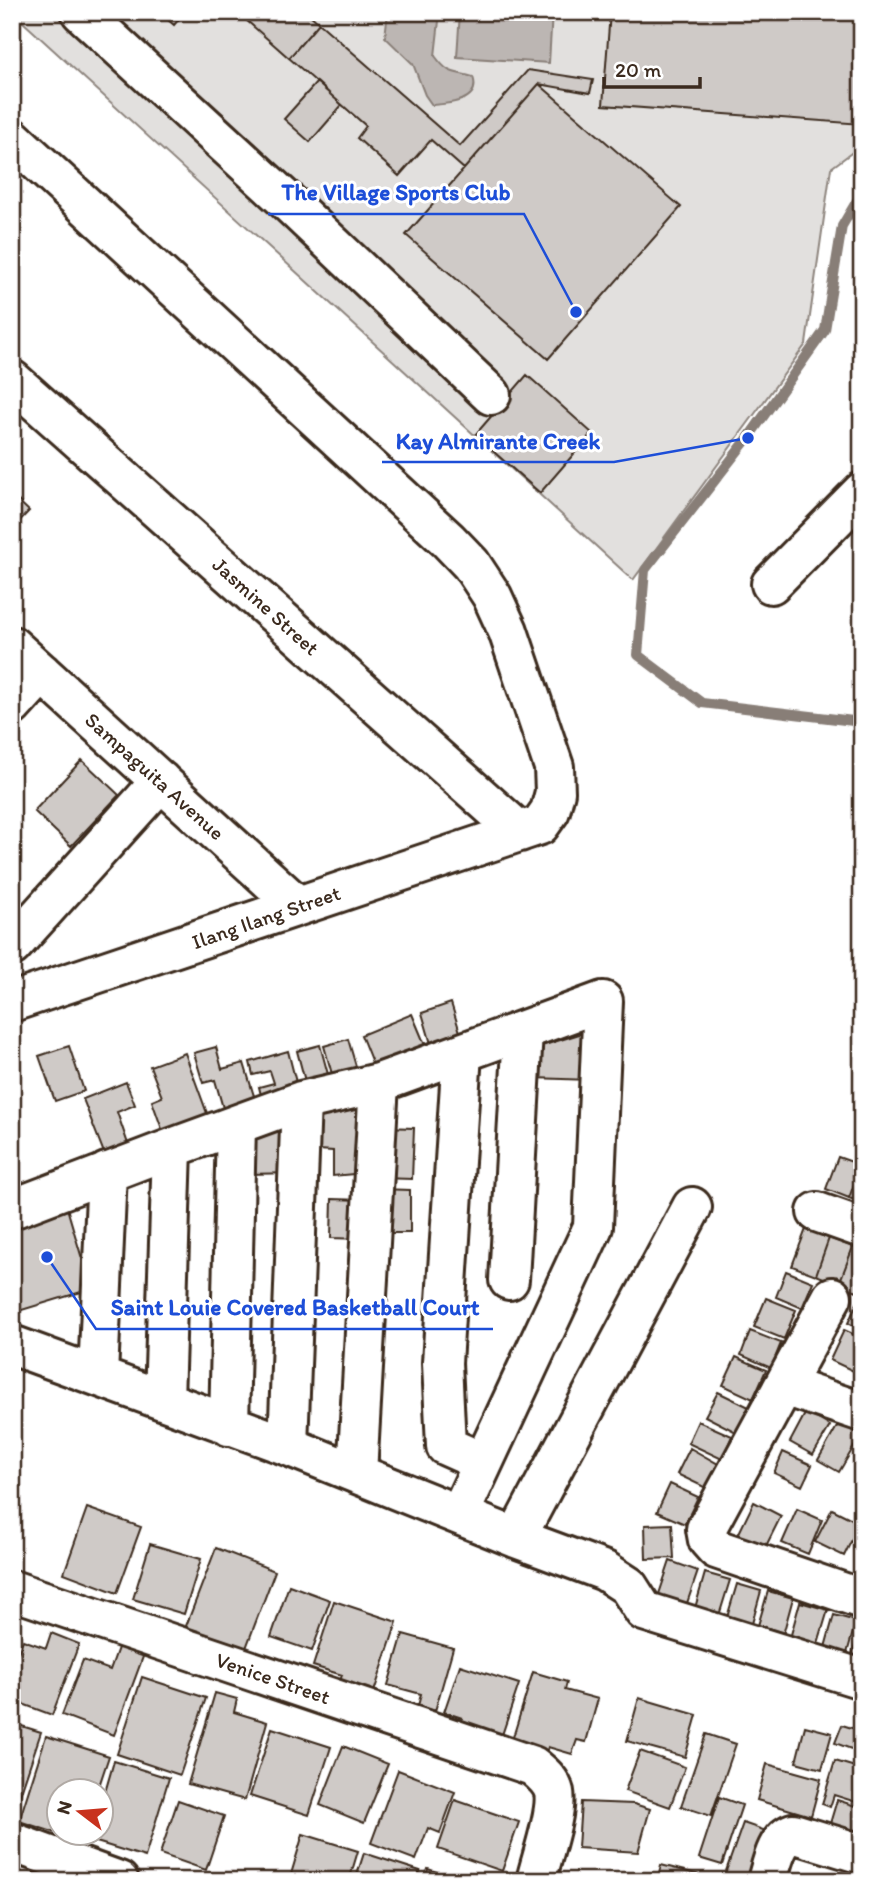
<svg xmlns="http://www.w3.org/2000/svg" width="874" height="1893" viewBox="0 0 874 1893" font-family="Itim,sans-serif">
<style>
.green{fill:#e2e0de;stroke:#8e857e;stroke-width:2}
.water{fill:#bcb6b3;stroke:#887e77;stroke-width:2}
.lines{fill:none;stroke-linecap:round;stroke-linejoin:round}
.stream{stroke:#887e77;stroke-width:10}
.building{fill:#cfcac7;stroke:#3b2a1e;stroke-width:2}
.minor-casing{stroke:#3b2a1e;stroke-width:44}
.minor{stroke:#fff;stroke-width:38}
.labels{text-anchor:middle;dominant-baseline:central;stroke-width:6;stroke-linejoin:round;paint-order:stroke}
.street-label{font-size:21px;fill:#3b2a1e;stroke:#fff}
.leader{fill:none;stroke:#1d4ed8;stroke-width:2.5}
.callout-dot{fill:#1d4ed8;stroke:#fff;stroke-width:2.5}
.callout-label{font-size:23px;text-anchor:middle;font-weight:bold;fill:#1d4ed8;stroke:#fff;stroke-width:6;stroke-linejoin:round;paint-order:stroke}
</style>
<rect width="100%" height="100%" fill="#fff"/>
<filter id="ink" filterUnits="userSpaceOnUse"><feTurbulence type="fractalNoise" baseFrequency=".0143" numOctaves="2"/><feDisplacementMap in="SourceGraphic" scale="14" xChannelSelector="R" yChannelSelector="G"/><feConvolveMatrix kernelMatrix="1 2 1 2 8 2 1 2 1" color-interpolation-filters="sRGB"/></filter>
<g filter="url(#ink)">
<path class="green" d="M12,12h850v133l-31,23 -25,176 -173,236z"/>
<path class="water" d="M388,12h52l-5,44c14,19 17,15 38,21 9,25 -25,27 -41,28l-7,-10 -12,-31 -28,-27z
M460,12h92l-3,51 -92,-6z"/>
<g class="lines">
<path class="stream" d="M862,192l-20,34 -17,104 -77,108 -103,132 -7,85 64,48 160,19"/>
</g>
<path class="building" d="M159,12h26l-11,13z
M237,12h70l12,11 -30,35z
M610,12h252v112l-259,-19z
M319,23l141,123 68,-76 65,10 -3,13 -51,-9 -75,85 -33,-29 -32,36 -42,-38 9,-12 -77,-68z
M317,82l25,23 -32,37 -26,-23z
M539,84l142,123 -133,152 -142,-124z
M527,375l65,58 -52,60 -65,-58z
M12,495l17,16 -17,18z
M82,760l37,35 -48,51 -37,-35z
M451,1003l13,42 -30,9 -12,-41z
M412,1014l18,43 -23,10 -6,-14 -28,12 -12,-30z
M592,1030l-2,50 -56,-2 1,-30z
M348,1039l12,41 -24,8 -12,-42z
M320,1045l9,33 -23,7 -9,-34z
M69,1046l15,45 -29,10 -16,-45z
M216,1047l6,22 22,-6 13,43 -32,9 -10,-35 -12,3 -9,-30z
M288,1051l12,47 -36,9 -5,-20 15,-4 -4,-12 -17,4 -3,-13z
M185,1053l23,63 -45,16 -11,-31 10,-4 -12,-31z
M126,1082l9,23 -18,7 11,32 -24,9 -21,-54z
M368,1097l-4,76 -31,3v-25l-29,-2 3,-42z
M296,1112v61l-54,1 1,-44z
M383,1127l31,1 -2,51 -31,-1z
M838,1157l23,8 -12,33 -23,-9z
M861,1165l1,1v36l-13,-4z
M379,1189l31,1v43h-32z
M332,1199l31,1 -1,39 -31,-1z
M67,1208l24,81 -79,24v-88z
M806,1229l23,9 -13,37 -24,-9z
M829,1238l24,9 -14,37 -23,-9z
M853,1247l9,3v43l-23,-9z
M786,1271l27,11 -11,26 -26,-11z
M861,1295l1,1v34l-14,-7z
M766,1298l30,12 -12,29 -30,-12z
M844,1330l18,8v37l-32,-15z
M750,1331l31,12 -10,25 -30,-13z
M736,1357l30,13 -13,29 -30,-14z
M718,1392l31,15 -13,25 -31,-16z
M806,1412l24,14 -17,29 -23,-13z
M698,1421l34,15 -10,23 -34,-16z
M839,1423l22,12 -22,37 -21,-12z
M690,1448l28,16 -12,24 -29,-14z
M783,1452l29,13 -10,21 -28,-13z
M670,1484l28,13 -13,27 -28,-12z
M754,1502l27,14 -16,32 -27,-13z
M87,1508l54,19 -24,66 -53,-20z
M797,1509l25,11 -14,34 -26,-11z
M832,1509l28,14 -16,33 -29,-14z
M672,1524l2,34 -28,1 -1,-34z
M150,1544l51,15 -17,55 -51,-15z
M216,1548l59,23 -29,77 -25,-9 -3,8 -35,-13z
M670,1561l28,10 -12,35 -28,-9z
M705,1573l25,7 -13,42 -24,-7z
M737,1584l24,7 -11,40 -25,-7z
M289,1585l41,15 -18,51 -41,-14z
M768,1591l25,7 -12,44 -26,-6z
M334,1601l63,21 -24,73 -34,-11 3,-9 -29,-9z
M800,1602l28,8 -12,40 -27,-8z
M834,1615l22,6 -10,36 -22,-6z
M861,1625h1v33l-10,-3z
M51,1633l28,11 -27,71 -40,-15v-32l11,-28 23,8z
M403,1634l50,14 -18,63 -17,-5 3,-12 -33,-9z
M119,1645l25,9 -30,81 -52,-20 21,-55 27,10z
M460,1665l59,19 -20,60 -41,-14 4,-12 -18,-6z
M533,1672l34,10 -2,8 33,9 -12,43 -9,-2 -5,14 -24,-7 -3,10 -35,-10z
M142,1677l64,21 -26,77 -63,-21z
M215,1693l22,6 -3,13 33,10 -22,78 -57,-16z
M639,1698l58,17 -12,42 -58,-16z
M12,1723l29,9 -22,66 -7,-2z
M842,1725l20,6v22l-27,-10z
M805,1726l27,7 -10,36 -26,-7z
M272,1728l59,19 -22,68 -59,-19z
M706,1734l30,10 -25,72 -30,-10z
M46,1736l63,20 -12,36h-37v42h24l-3,7 -62,-20z
M343,1746l45,18 -24,59 -44,-18z
M640,1751l45,16 -15,40 -45,-16z
M114,1761l55,17 -24,79 -55,-17 2,-6h10v-31z
M835,1761l27,8v35l-28,-9 -4,12 -8,-3z
M767,1764l54,15 -10,37 -54,-16z
M398,1770l57,22 -15,41 -12,-5 -12,32 -45,-17z
M719,1797l23,8 -20,60 -23,-7z
M178,1800l46,16 -18,54 -46,-16z
M455,1800l64,22 -17,49 -64,-22z
M837,1800l25,8v40l-36,-11z
M581,1802l53,2 16,5 -12,43 -60,-4z
M743,1823l32,11 -16,47h-16l-18,-7z
M303,1834l55,17 -9,30h-60z
M364,1853l56,18 -3,10h-62z
M661,1865l63,16h-67z
M428,1869l35,12h-39z"/>
<g class="lines">
<defs>
<path id="minor" d="M81,12l210,193 200,190
M12,138l436,402 23,24 21,32 16,35 46,136 1,25 -5,19 -10,14 -528,177
M12,380l508,452
M771,584l91,-92
M12,646l286,260
M12,706l30,-33
M12,946l149,-165
M462,1053l-20,310 4,83 36,16
M12,1209l160,-61 129,-47 78,-18 224,-82 -10,226 -134,288
M817,1212l45,16
M509,1280l14,-249
M832,1297l-126,232 2,11 8,9 146,50
M12,1345l276,101 228,92 89,33 23,15 16,25 218,68
M98,1376l9,-204
M785,1386l77,26
M164,1400l8,-252
M229,1426l7,-301
M288,1446l13,-345
M357,1474l22,-391
M516,1538l176,-331
M12,1590l521,176c8,7 18,14 21,26 4,20 -13,67 -18,89
M12,1842l107,39
M767,1881c5,-17 9,-42 26,-48l69,21"/>
</defs>
<use href="#minor" class="minor-casing"/>
<use href="#minor" class="minor"/>
</g>
</g>
<g class="labels">
<g class="street-label">
<text transform="translate(266 606) rotate(42)">Jasmine Street</text>
<text transform="translate(155 776) rotate(42)">Sampaguita Avenue</text>
<text transform="translate(266 917) rotate(-19)">Ilang Ilang Street</text>
<text transform="translate(273 1678) rotate(19)">Venice Street</text>
</g>
</g>
<path class="leader" d="M576 312L524 214H268M748 438L614 462H382M47 1257L96 1329H493"/>
<g class="callout-dot">
<circle cx="576" cy="312" r="7"/>
<circle cx="748" cy="438" r="7"/>
<circle cx="47" cy="1257" r="7"/>
</g>
<g class="callout-label">
<text x="396" y="200">The Village Sports Club</text>
<text x="498" y="449">Kay Almirante Creek</text>
<text x="295" y="1315">Saint Louie Covered Basketball Court</text>
</g>
<rect width="874" height="1893" fill="none" stroke="#fff" stroke-width="42"/>
<rect x="21" y="21" width="832" height="1851" fill="none" stroke="#3b2a1e" stroke-width="2.5" filter="url(#ink)"/>
<g transform="translate(80 1812) rotate(286)"><circle r="33" fill="#ffffff" stroke="#b1aaa5" stroke-width="2"/>
<path d="M0-5L12 26L0 18L-12 26Z" fill="#c8321e"/>
<text y="-10" font-size="19" font-weight="bold" text-anchor="middle" fill="#3b2a1e">N</text>
</g>
<path d="M604 77v10h96v-10" fill="none" stroke="#3b2a1e" stroke-width="3.5"/>
<text x="615" y="77" font-size="21" fill="#3b2a1e" stroke="#ffffff" stroke-width="5" paint-order="stroke">20 m</text>
</svg>
